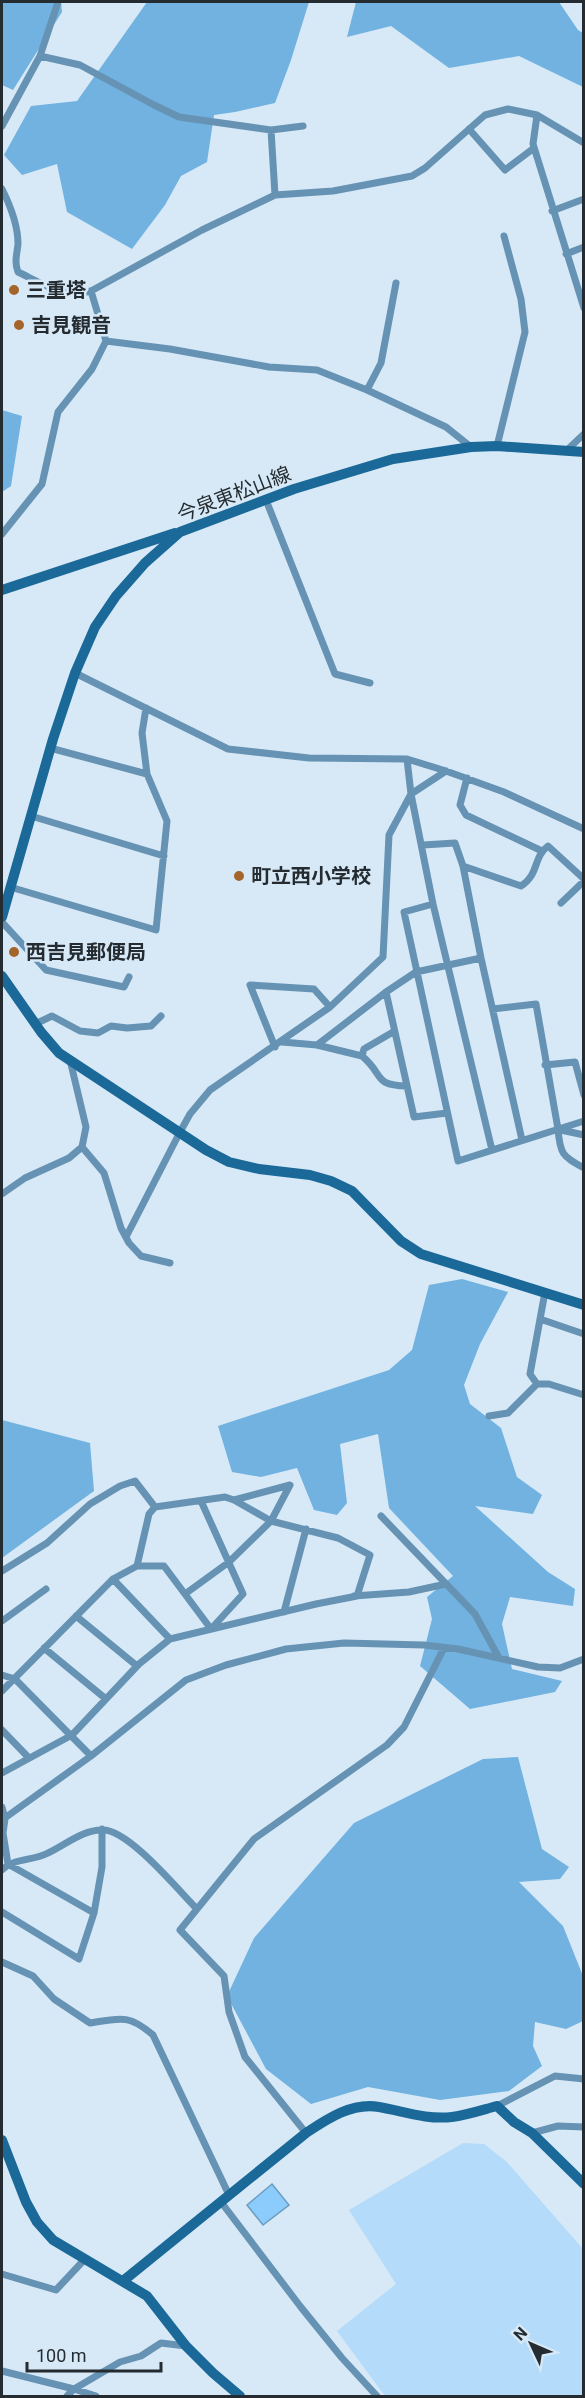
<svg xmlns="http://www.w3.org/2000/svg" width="585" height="2398" viewBox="0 0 585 2398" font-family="Roboto,'Noto Sans JP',sans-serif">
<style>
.green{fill:#b4dbf9}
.forest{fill:#71b2e0}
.water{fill:#8bccfc;stroke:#6c9cbf;stroke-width:1.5}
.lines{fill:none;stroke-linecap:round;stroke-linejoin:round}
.street{stroke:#6693b4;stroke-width:7}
.secondary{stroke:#1a6998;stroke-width:10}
.poi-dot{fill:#a3652a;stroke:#d7e9f7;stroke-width:2}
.labels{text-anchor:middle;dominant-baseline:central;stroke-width:5;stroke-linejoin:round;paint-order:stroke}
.poi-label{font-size:20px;font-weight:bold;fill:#252c31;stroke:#d7e9f7;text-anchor:start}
.street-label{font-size:20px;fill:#252c31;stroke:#d7e9f7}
</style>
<rect width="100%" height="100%" fill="#d7e9f7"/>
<path class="green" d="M463,2143l21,1 23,18 76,87v147h-198l-48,-65 59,-47 -47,-74z"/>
<path class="forest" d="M2,2h59l1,10 -49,78 -11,-5z
M147,2h162l-18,58 -16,43 -40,9 -21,3 -7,47 -26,14 -16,29 -33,44 -65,-37 -10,-48 -35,11 -18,-20 27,-49 46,-5z
M356,2h203l19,28 5,3v54l-64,-31 -70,12 -58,-42 -44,11z
M2,410l20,6 -11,70 -9,6z
M462,1279l46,13 -28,52 -16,41 6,19 31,24 16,49 25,18 -9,19 -58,-8 73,66 27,17 -2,17 -63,-9 -8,27 10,45 50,12 -7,11 -85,17 -50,-43 12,-47 -5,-22 26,-21 -64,-68 -11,-74 -38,10 7,59 -10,12 -23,-5 -17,-42 -36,9 -29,-5 -14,-46 171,-56 23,-20 17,-65z
M2,1420l88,23 4,48 -92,67z
M518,1757l24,92 27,18 -9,12 -41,3 44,44 20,50v45l-17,8 -31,-7 -2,24 9,20 -33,25 -69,9 -72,-13 -57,17 -45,-35 -39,-73 27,-58 100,-115 129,-64z"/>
<path class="water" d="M272,2184l17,21 -26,20 -16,-20z"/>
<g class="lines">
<path class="street" d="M40,56l40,9 74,40 25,12 92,13 4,65
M537,115l-4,29 51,164
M2,126l38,-70 18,-54
M469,129l36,41 29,-22
M271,130l32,-4
M2,189c8,16 16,36 16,55 -1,10 -4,18 0,28 25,12 45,26 73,19l111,-61 73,-35 58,-4 79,-15 13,-8 60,-53 23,-6 29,6 47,28
M552,211l32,-12
M566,254l18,-7
M106,341l64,8 99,18 48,3 50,20 79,37 25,20
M367,390l14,-27 15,-80
M497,446l28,-114 -4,-33 -17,-63
M567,450l17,-16
M266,500l69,174 35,9
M2,534l40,-50 16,-72 34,-43 14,-28 -15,-50
M75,673l153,76 81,9 98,1 39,12 58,21 80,37
M50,748l97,26
M446,771l-35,23 22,110 59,246
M467,778l-7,27 6,10 76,36
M31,816l133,40
M423,845l32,-2 8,23 58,20c18,-11 12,-29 27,-40l36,33
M463,866l18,92 41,182
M10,887l146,43 11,-109 -20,-47 -5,-41 4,-25
M561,903l23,-22
M433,904l-29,8 54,249 126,-40
M2,922l44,48 78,17 5,-10
M386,992l28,125 33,-4
M493,1009l43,-5 22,125c2,25 4,27 26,39
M35,1024l17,-8 28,15 18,2 13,-7 16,2 24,-2 10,-10
M282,1042l35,3 45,11 2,-7 29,-17
M317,1045l69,-53 30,-20 65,-14
M275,1047l-25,-62 64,4 16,18
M362,1056c23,19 10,29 45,30
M545,1065l30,-3 9,33
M561,1130l23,5
M82,1147l22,26 17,55 8,15 12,13 29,7
M2,1194l23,-16 44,-20 13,-11 4,-20 -16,-67
M126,1237l54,-105 10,-18 20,-24 120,-83 53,-50 6,-122 22,-41 -4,-35
M540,1319l44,15
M537,1384l-7,-10 15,-82
M489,1416l19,-3 29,-29h12l35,11
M201,1501l42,93 -32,35
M381,1516l94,98 24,44
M2,1571l45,-28 43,-39 30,-18 15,-5 20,26
M113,1579l57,60
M185,1594l44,-32 42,-41 19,-36 -56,15
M354,1596l55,-4 37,-8
M284,1612l22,-83
M76,1616l61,50
M2,1621l44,-32
M44,1648l62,51
M2,1675l13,4 76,77
M2,1691l111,-112 24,-13h27l47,63
M2,1730l27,28
M2,1773l70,-38 67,-71 31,-25 146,-35 41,-8 13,-41 -32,-17 -67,-17 -37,-21 -9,-3 -70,10 -6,7 -12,52
M2,1807l3,12 -2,14 5,31 86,49 8,-46v-38
M2,1820l89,-64 95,-76 40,-15 60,-16 58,-6 80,2 34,4 80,18 22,1 24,-9
M2,1870c11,-12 31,-9 46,-17 17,-8 36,-24 55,-23 26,0 75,60 94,79
M2,1912l77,47 15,-46
M2,1962l31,14 21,23 36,24c30,-5 39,-9 63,12l76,160
M497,2106l58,-30 29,3
M306,2133l-61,-76 -16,-45 -5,-36 -44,-46 74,-91 133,-94 17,-18 40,-79
M532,2133l26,-7 26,1
M221,2202l79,104 42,52 35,38
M2,2274l54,16 29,-31
M2,2371l72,18 22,7
M67,2396l7,-7 46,-27 21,-6 20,-13 25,3"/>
<path class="secondary" d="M2,590l173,-57
M2,917l51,-178 22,-66 20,-46 21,-31 29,-33 35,-31 114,-43 99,-30 78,-12 26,-1 87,6
M2,976l39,56 18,21 147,97 23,12 30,7 51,6 21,6 21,10 49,50 20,13 163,51
M2,2140l24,62 11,20 16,18 94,56 39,50 27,27 27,23
M123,2281l183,-148c21,-14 46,-31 73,-26 24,4 47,13 73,10 15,-2 30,-7 45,-11l17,16 18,11 52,51"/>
</g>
<g class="poi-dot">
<circle cx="14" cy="290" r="6"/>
<circle cx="19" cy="325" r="6"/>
<circle cx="239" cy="876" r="6"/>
<circle cx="14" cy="952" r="6"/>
</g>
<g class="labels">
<g class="poi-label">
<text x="26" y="290">三重塔</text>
<text x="31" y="325">吉見観音</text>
<text x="251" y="876">町立西小学校</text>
<text x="26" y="952">西吉見郵便局</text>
</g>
<g class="street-label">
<text transform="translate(234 494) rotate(-21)">今泉東松山線</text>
</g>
</g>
<rect width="585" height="2398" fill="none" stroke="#252c31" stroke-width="6"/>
<g transform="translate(531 2344) rotate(314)" stroke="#d7e9f7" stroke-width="4.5" paint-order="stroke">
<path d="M0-4.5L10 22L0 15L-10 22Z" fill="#252c31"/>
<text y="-9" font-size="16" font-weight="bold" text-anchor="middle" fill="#252c31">N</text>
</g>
<path d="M27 2362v9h134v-9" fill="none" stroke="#252c31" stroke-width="3"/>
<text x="36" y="2362" font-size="18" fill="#252c31" stroke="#d7e9f7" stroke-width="4.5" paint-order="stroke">100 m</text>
</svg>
